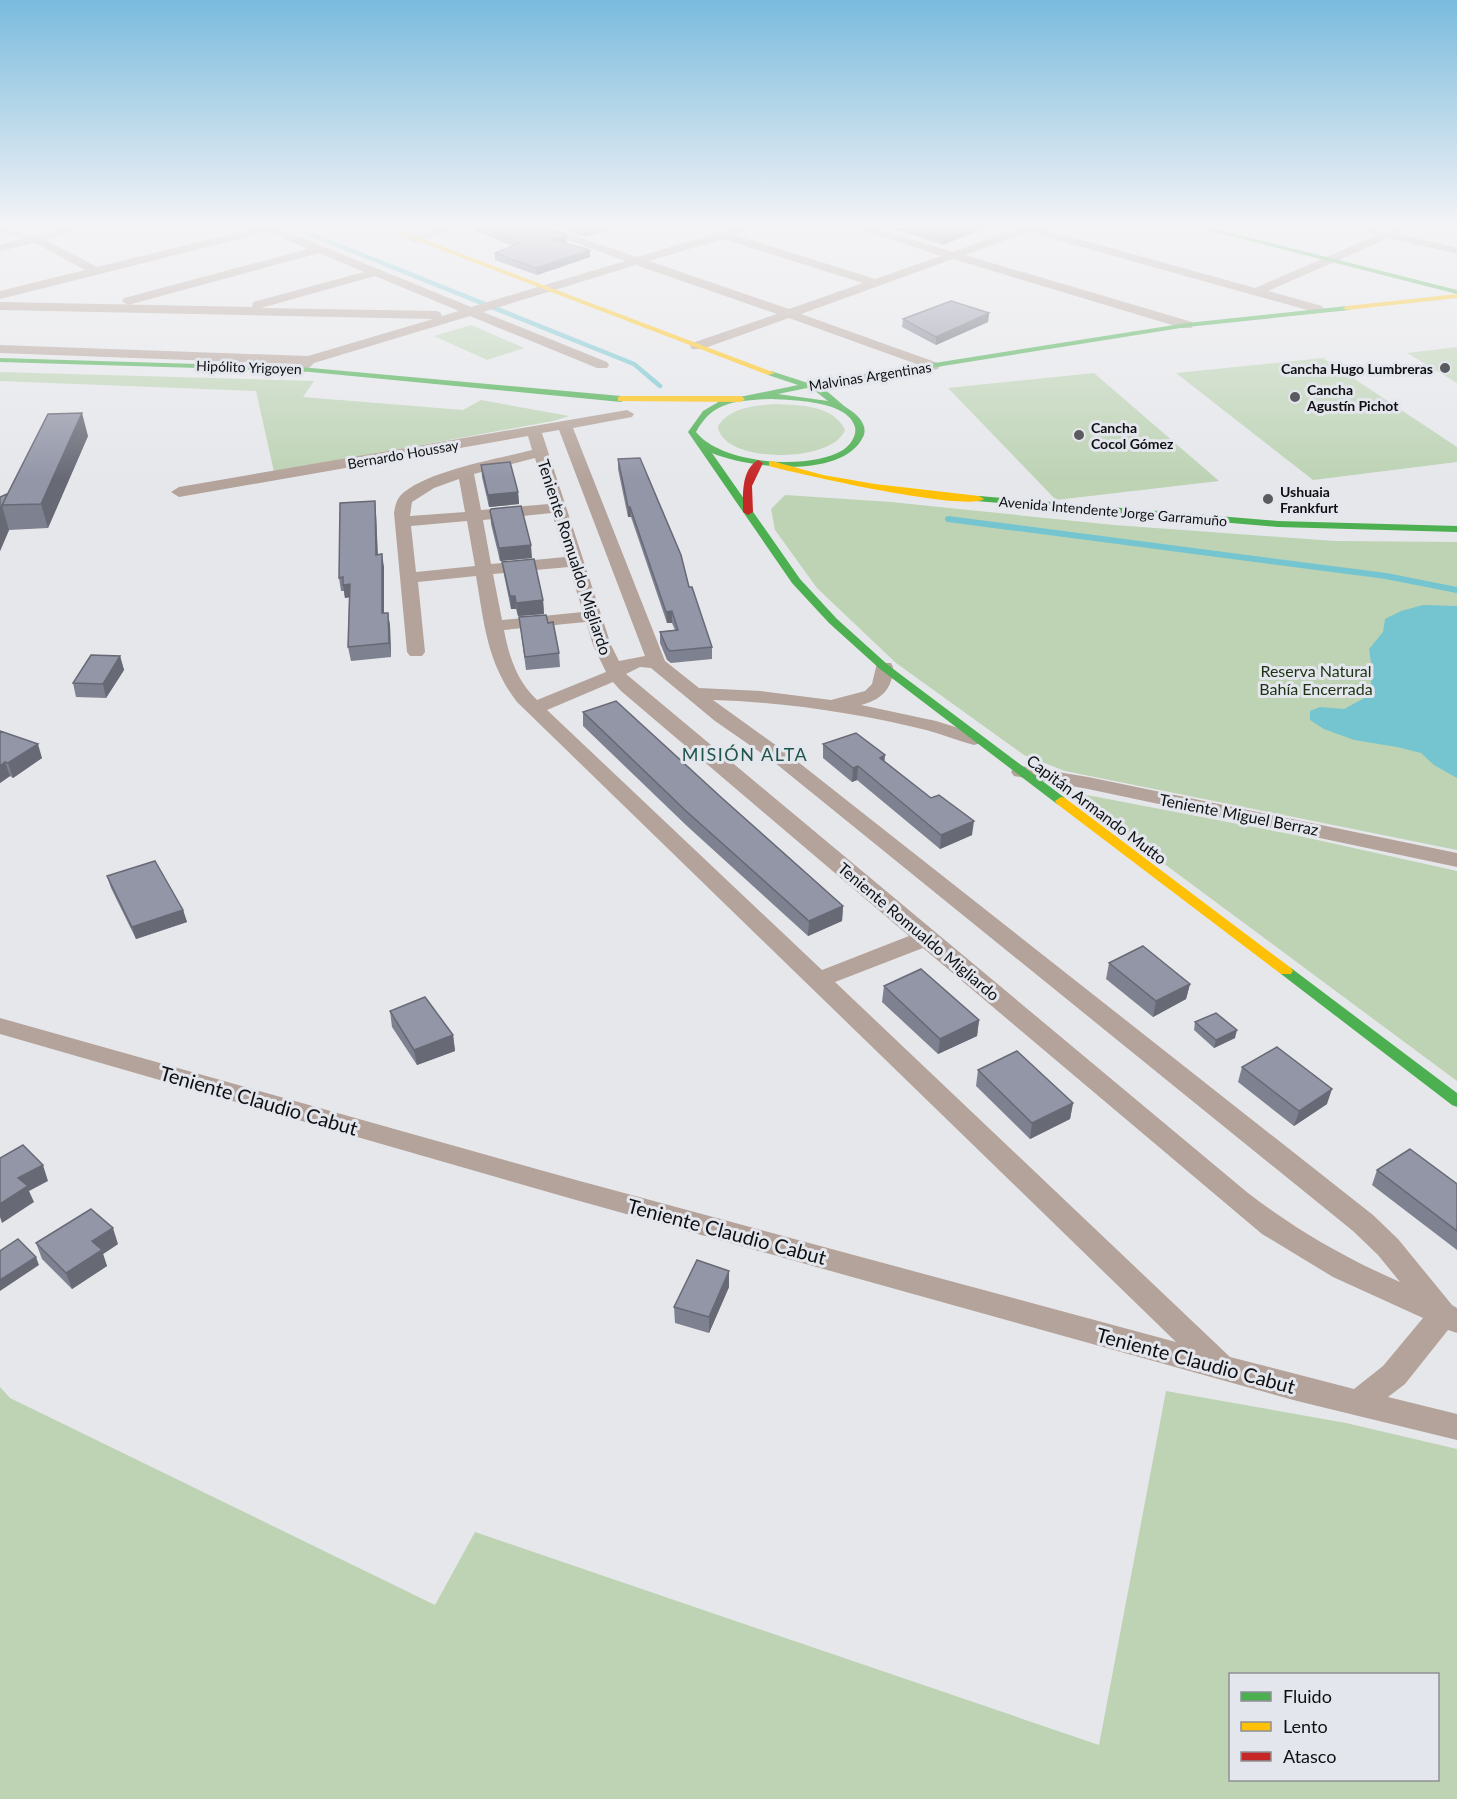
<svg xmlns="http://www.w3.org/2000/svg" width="1457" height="1799" viewBox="0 0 1457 1799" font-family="Lato,sans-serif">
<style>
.green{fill:#bdd3b4;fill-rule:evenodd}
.water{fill:#75c5d0}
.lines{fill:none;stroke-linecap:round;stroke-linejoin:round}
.stream-far1{stroke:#75c5d0;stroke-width:4.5}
.stream{stroke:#75c5d0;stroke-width:6}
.street{fill:#b4a39a;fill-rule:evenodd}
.fast{fill:#4caf50;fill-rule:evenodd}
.slow{fill:#ffc107;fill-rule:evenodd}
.jam{fill:#c62828;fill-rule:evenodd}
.wall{fill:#7e8190}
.shaded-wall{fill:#676975}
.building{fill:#9396a7;stroke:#676975;stroke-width:1.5}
.poi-dot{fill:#5a5b5e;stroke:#e4e6ed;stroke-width:2}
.labels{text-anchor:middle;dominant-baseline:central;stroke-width:6;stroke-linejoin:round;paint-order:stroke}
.far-street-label{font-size:14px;fill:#0f1012;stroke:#e4e6ed}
.far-poi-label{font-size:14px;font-weight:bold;fill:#0f1012;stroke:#e4e6ed;text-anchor:start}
.street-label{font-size:16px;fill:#0f1012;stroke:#e4e6ed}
.park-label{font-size:16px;fill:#1c3210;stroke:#e4e6ed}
.neighbourhood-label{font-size:18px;letter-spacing:1.5px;fill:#20554a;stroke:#e4e6ed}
.near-street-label{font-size:20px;fill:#0f1012;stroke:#e4e6ed}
</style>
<rect width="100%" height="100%" fill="#e6e7eb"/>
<path class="green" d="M471,325l53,23 -37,12 -53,-24z
M1457,347v36l-50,-30z
M1323,358l134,89v15l-144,18 -137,-107z
M0,372l314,9 -11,16 160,13 18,-10 88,16 -16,5 -279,51 -18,-81 -256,-10z
M1094,373l125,108 -163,19 -108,-112z
M775,404c24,1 59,1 70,26 -13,34 -124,34 -127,-4 13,-19 36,-20 57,-22z
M785,495l106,7 223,23 221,16 122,1v308l-392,-79 -41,-16 -128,-92 -79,-75 -42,-58 -4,-21z
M1066,791l229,44 162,36v210z
M0,1387l10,11 425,207 40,-73 624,213 67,-354 180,32 111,26v350h-1457zM1230,1674h208v106h-208z"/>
<path class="water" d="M1423,605l34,1v172l-23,-13 -13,-12 -24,-6 -43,-7 -30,-11 -14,-9v-9l10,-4 24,2 26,-14 2,-26 -3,-20 14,-17 2,-13 16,-8z"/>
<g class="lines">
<path class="stream-far1" d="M295,228l339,136 26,22"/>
<path class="stream" d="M948,519l438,57 71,14"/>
<path class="street" d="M0,228l36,8 29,-8h21l-40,12 51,27 159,-39h22l193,79 154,-46 -90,-33h17l85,29 97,-29h18l-17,7 140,44 66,-23 -85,-28h19l78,24 65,-24h21l216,60 122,-53 -20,-7 30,3 21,-3 -9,6 58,14v6l-68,-16 -121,53 54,15 2,3 -2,3 -4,1 -290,-81 -63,23 227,67 1,3 -1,3h-10l-229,-69 -152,55 137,49 2,3 -2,3 -5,1 -144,-52 -87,31h-10l-2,-3 2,-3 85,-29 -141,-49 -153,47 124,50 2,3 -2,3h-10l-127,-52 -156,47 -9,9 -5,1 -7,-4 5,-5 -298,-11v-8l308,11 125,-37 -433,-9v-8l252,5 1,-5 111,-30 -45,-19 -191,52 -6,-4 2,-3 184,-49 -40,-17 -268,67v-8l85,-21 -50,-27 -35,8v-6l22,-6 -22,-6zM723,239l140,44 -74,26 -140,-48zM375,276l84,35 -17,5 -2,-4 -4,-1 -175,-3z
M439,228h19l-44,14 -6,-3z
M627,410l7,4 -2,3 -59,11 92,233 34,27 62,3 70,9 34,-9 7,-7 5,-21h14l2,4c0,22 -12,33 -32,38l75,16 45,14 3,4 -3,4 -7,2c-16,-4 -32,-11 -48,-15 -69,-17 -142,-28 -213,-30l75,54 585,461 25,24 54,66 5,3v25l-9,-3 -43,54 -17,13 69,17v26l-160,-39 -721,-201 -576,-166v-16l576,162 600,162 -659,-640c-30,-39 -33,-79 -41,-126l-58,6 7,70 -3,4h-12l-3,-4 -13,-139c1,-6 2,-12 6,-17 24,-25 98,-37 132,-46l-4,-14 -349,61 -8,-5 8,-5zM559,430l86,226 -26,5 -8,-16 -69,-212zM535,458l14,46 -68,6 -7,-36zM459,479l6,33 -55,4 2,-14 22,-14zM552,513l13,44 -74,7 -8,-44zM467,521l8,45 -59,6 -5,-46zM569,567l14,45 -81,8 -9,-46zM586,622l7,23 13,27 -69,28c-20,-19 -28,-43 -33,-70zM640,667l11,1 64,53 59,41 579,469 25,24 22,27c-55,-24 -105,-53 -152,-89l-622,-519zM613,682l8,9 288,245 -87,34 -275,-260zM923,948l339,286 71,43 90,41 -40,48 -29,23 -124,-32 -395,-375z
M1021,766l67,11 369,76v14l-369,-78 -74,-13 -3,-4 3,-4z"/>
<path class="fast" d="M1199,228h13l245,62v4z
M1347,306l4,2 -1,2 -163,17 -369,59c11,5 19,15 29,22 10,6 22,17 16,29 -21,43 -115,31 -151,16l88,126 37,40 51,46 177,133 2,3 -6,4 -4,-1 -177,-135 -51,-46 -37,-40 -104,-151 15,-21 17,-10 78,-16 -30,-10 -1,-2 4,-2 37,12 379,-60zM807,388l8,3 13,10 -50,-7zM768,399c22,1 80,1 87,28 2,9 -5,18 -12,23 -34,21 -122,14 -147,-18 17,-31 40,-31 72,-33z
M0,358l300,9 321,29 4,3 -4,3 -321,-31 -300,-9z
M979,496l299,25 179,5v6l-179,-5 -302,-26 -2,-2z
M1286,966l5,2 166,125v14l-5,-2 -171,-131 -2,-3z"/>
<path class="slow" d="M384,228h10l381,145 -7,2z
M1457,294v4l-110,12 -4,-2 4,-2z
M621,396h120l4,3 -4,3 -123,-1v-4z
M772,461l51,14 52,9 104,12 5,3c-18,13 -186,-25 -215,-33v-4z
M1061,797l4,1 226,170 2,3 -2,3h-10l-224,-170 -2,-3z"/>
<path class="jam" d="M758,460l5,3 -11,23 1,26 -5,3 -5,-3c0,-17 -2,-42 15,-52z"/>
</g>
<path class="wall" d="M476,228h72l19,7v7l-2,1 25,14 -53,18 -42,-15v-7l18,-7 -37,-15z
M560,228h56l-31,9z
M892,228h92l-41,17z
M989,313l-1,9 -52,23 -34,-18 1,-8z
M88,436l-40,92 -39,2 -9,21v-54l7,-3z
M618,459l71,128 23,60v12l-41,4 -4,-3 -7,-17v-11l15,-2 -3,-7h-5l-36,-106h-3l-10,-48z
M481,465l37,27 1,12 -30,3 -7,-30z
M490,511l42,47 -32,3 -9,-37z
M376,513l2,42 6,12v46h4l2,13 1,31 -40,4 -3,-14 1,-50 -4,1 -1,-7h-3l-2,-13z
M502,562l41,38 1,14 -26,2 -2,-7h-5l-7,-34z
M519,617l29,6 11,30 1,14 -34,3z
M120,656l4,14 -18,28 -30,-1 -3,-14z
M583,712l140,87 120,107 -1,15 -34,15 -121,-110 -104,-100z
M0,731l42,27 -29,20 -3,-2 -10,7z
M823,744l62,18 87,73 -32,14 -83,-69 -5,2 -29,-24z
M107,876l76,34 4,12 -51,17 -25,-51z
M1109,963l81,21 -4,15 -33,18 -47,-38z
M884,986l95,34 -2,16 -39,18 -56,-52z
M390,1011l63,24 2,16 -38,14 -25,-38z
M1195,1022l40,16 -21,10 -20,-18z
M1242,1067l85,37 -33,22 -56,-44z
M978,1070l95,33 -3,16 -40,20 -54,-53z
M1377,1170l80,14v66l-85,-65z
M36,1243l82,1 -15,10 4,12 -35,23 -30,-30z
M729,1287l-20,46 -34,-10 -1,-16z"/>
<path class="shaded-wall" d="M590,228h26l-31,9v-7z
M966,228h18l-41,17 1,-8z
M567,235v7l-13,4 -1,-6z
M590,250v7l-53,18 -1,-7z
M989,313l-1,9 -52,23v-8z
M82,413l6,23 -40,92 -7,-24z
M518,492l1,12 -30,3 -1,-12z
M375,501l1,12 2,55 -2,-13z
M2,506l7,24 -9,21v-40z
M628,507h2l1,10h-3z
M531,545l1,13 -32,3 -1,-13z
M382,554l2,13v60l-2,-14z
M350,584l2,13 -7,1 -2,-13z
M510,596h5l1,13h-5z
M543,600l1,14 -26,2 -2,-13z
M672,611v12h-5l-1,-11z
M388,613l2,13 1,31 -2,-14z
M120,656l4,14 -18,28 -3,-14z
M38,744l4,14 -29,20 -5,-15z
M885,755l-1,14 -4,-11z
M5,762l5,14 -10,7v-17z
M858,766l-1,14 -5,2 1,-14z
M974,821l-2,14 -32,14 1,-14z
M843,906l-1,15 -34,15 1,-15z
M183,910l4,12 -51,17 -4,-12z
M1190,984l-4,15 -33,18 3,-16z
M979,1020l-2,16 -39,18 2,-15z
M1237,1030l-2,8 -21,10 2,-8z
M453,1035l2,16 -38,14 -3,-15z
M1332,1089l-5,15 -33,22 5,-15z
M1073,1103l-3,16 -40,20 2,-16z
M43,1165l5,16 -19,10 5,11 -32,21 -2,-6v-13l18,-26z
M113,1228l5,16 -15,10 4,12 -35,23 -6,-16 26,-32z
M36,1257l3,8 -39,26v-11z
M729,1271v16l-20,46v-16z"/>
<path class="building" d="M485,228h63l19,7 -14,5 37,10 -54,18 -41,-15 26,-10z
M916,228h50l-22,9z
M951,301l38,12 -53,24 -33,-18z
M82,413l-41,91 -39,1 46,-91z
M640,458l41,97 8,32h3l20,60 -42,4 -3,-3 -7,-16 18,-2 -6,-19 -6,1 -36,-105h-2l-10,-48z
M510,462l8,30 -30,3 -7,-30z
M7,494l-7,17v-14z
M375,501l1,54 6,-1v59h6l1,30 -41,4 2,-63 -7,1v-8l-4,1 1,-75z
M521,506l10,39 -32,3 -9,-37 1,-2z
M534,559l9,41 -27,3 -1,-7h-5l-8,-34z
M546,615l2,8 5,-1 6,31 -34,4 -6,-40z
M91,655l29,1 -17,28 -30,-1z
M616,701l107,98 120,107 -34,15 -123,-110 -103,-99z
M0,731l38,13 -30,19 -3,-1 -5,4z
M856,733l29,22 -5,3 51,40 8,-3 35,26 -33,14 -83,-69 -5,2 -30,-24z
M155,861l28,49 -51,17 -25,-51z
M1143,946l47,38 -34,17 -47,-38z
M921,969l58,51 -39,19 -56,-53z
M425,997l28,38 -39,15 -24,-39z
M1216,1013l21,17 -21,10 -21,-18z
M1277,1047l55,42 -33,22 -57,-44z
M1017,1051l56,52 -41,20 -54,-53z
M23,1145l20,20 -25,13 10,8 -28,18v-46z
M1410,1149l47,35v47l-80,-61z
M91,1209l22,19 -21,13 10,9 -36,23 -30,-30z
M18,1239l18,18 -36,23v-29z
M697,1260l32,11 -20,46 -35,-10z"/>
<linearGradient id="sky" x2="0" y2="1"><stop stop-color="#7abbde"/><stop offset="0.47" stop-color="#f4f4f6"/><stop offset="1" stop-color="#f4f4f6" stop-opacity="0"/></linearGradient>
<rect width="1457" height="480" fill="url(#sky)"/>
<g class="poi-dot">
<circle cx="1445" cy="368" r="6"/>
<circle cx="1295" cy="397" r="6"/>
<circle cx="1079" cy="435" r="6"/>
<circle cx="1268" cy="499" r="6"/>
</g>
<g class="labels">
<g class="far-street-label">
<text transform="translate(249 367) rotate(2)">Hipólito Yrigoyen</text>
<text transform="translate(870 376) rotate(-9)">Malvinas Argentinas</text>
<text transform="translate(403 454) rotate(-10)">Bernardo Houssay</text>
<text transform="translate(1113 511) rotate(5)">Avenida Intendente Jorge Garramuño</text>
</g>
<g class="far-poi-label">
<text x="1433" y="368" text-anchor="end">Cancha Hugo Lumbreras</text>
<text x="1307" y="389">Cancha<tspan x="1307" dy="16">Agustín Pichot</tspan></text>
<text x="1091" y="427">Cancha<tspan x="1091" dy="16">Cocol Gómez</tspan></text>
<text x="1280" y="491">Ushuaia<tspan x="1280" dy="16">Frankfurt</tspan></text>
</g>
<g class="street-label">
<text transform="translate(575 557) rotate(72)">Teniente Romualdo Migliardo</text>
<text transform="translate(1097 809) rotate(37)">Capitán Armando Mutto</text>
<text transform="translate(1239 814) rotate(11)">Teniente Miguel Berraz</text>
<text transform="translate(919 931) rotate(40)">Teniente Romualdo Migliardo</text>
</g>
<g class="park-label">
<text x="1316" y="670">Reserva Natural<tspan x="1316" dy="18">Bahía Encerrada</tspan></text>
</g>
<g class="neighbourhood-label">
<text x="745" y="754">MISIÓN ALTA</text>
</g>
<g class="near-street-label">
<text transform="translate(259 1100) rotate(16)">Teniente Claudio Cabut</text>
<text transform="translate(727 1231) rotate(15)">Teniente Claudio Cabut</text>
<text transform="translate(1196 1360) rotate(15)">Teniente Claudio Cabut</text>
</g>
</g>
<rect x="1229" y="1673" width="210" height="108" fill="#e4e6ed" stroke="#8f9095" stroke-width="1.5"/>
<rect x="1241" y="1692" width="30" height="9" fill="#4caf50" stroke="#8f9095" stroke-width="1.5"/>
<text x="1283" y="1703" font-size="18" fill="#0f1012">Fluido</text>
<rect x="1241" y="1722" width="30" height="9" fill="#ffc107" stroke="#8f9095" stroke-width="1.5"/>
<text x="1283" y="1733" font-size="18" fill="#0f1012">Lento</text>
<rect x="1241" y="1752" width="30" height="9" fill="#c62828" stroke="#8f9095" stroke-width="1.5"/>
<text x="1283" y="1763" font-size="18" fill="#0f1012">Atasco</text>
</svg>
